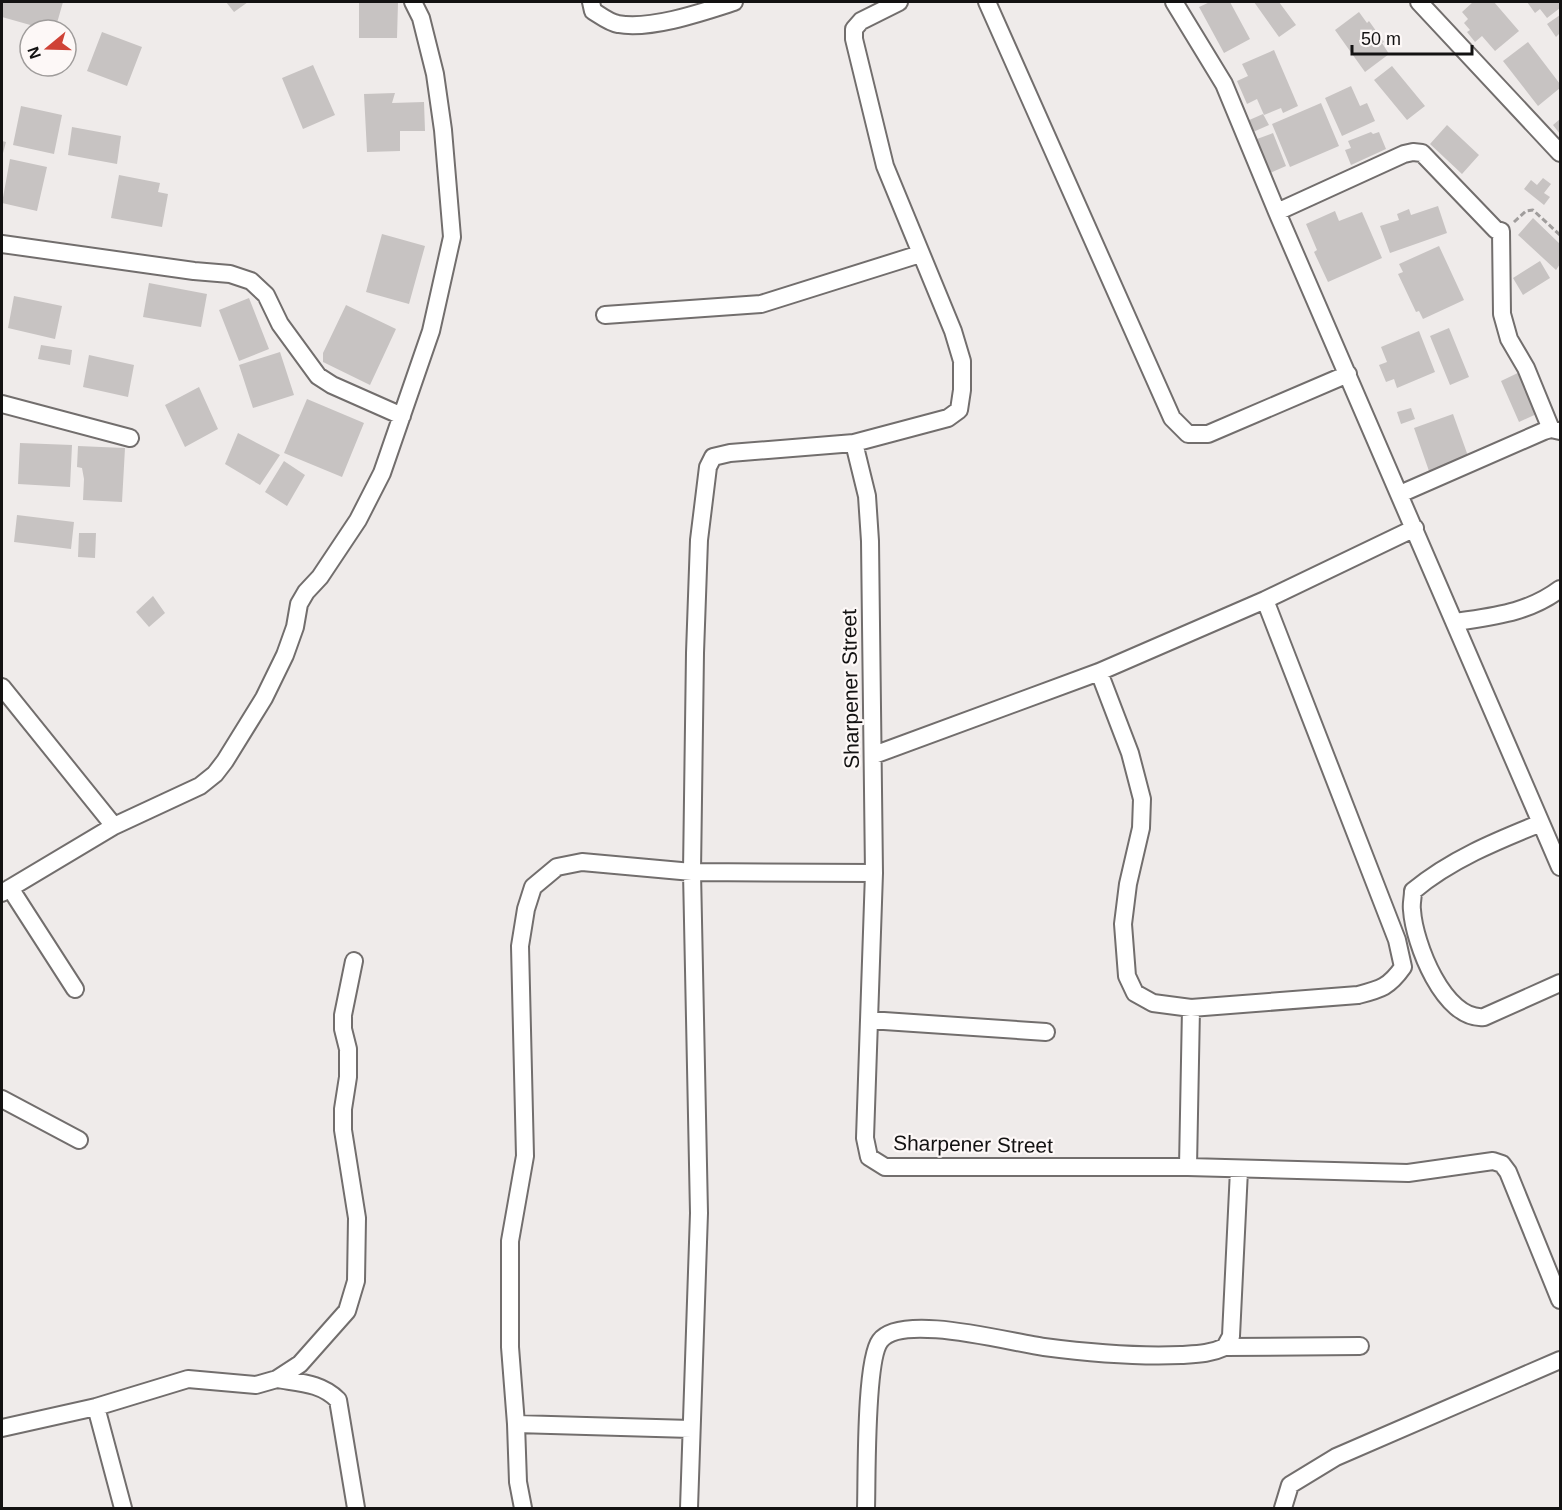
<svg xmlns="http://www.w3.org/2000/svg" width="1562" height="1510" viewBox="0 0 1562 1510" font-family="Helvetica,sans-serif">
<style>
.building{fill:#c7c3c2}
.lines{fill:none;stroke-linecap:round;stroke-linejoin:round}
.street-casing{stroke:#726e6d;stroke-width:20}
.path{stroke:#a09d9c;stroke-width:3;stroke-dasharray:6 3;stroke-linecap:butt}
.street{stroke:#fff;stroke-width:16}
.labels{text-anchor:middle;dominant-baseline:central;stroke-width:4.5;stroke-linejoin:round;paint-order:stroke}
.street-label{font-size:21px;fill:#131212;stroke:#fdf8f7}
</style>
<rect width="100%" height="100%" fill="#efebea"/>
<path class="building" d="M2,2h61l-8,28h-7l-46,-13z
M226,2h22l-14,10z
M359,2h39l-1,36h-38z
M1210,2h20l20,37 -26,14 -25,-46z
M1254,2h25l17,23 -17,12z
M1473,2h21l25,29 -24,20 -13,-15 -7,6 -8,-10 3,-2 -6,-7 4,-4 -6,-7z
M1527,2h33v6l-13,10 -7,-9 -5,4z
M1359,12l8,11 2,-2 15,21 -2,1 7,11 -24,18 -30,-42z
M1560,15v18l-4,4 -9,-13z
M102,32l40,15 -15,39 -40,-15z
M1528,42l32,42v4l-22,18 -35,-45z
M1274,50l24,56 -15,7 -2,-5 -17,7 -7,-16 -10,5 -10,-23 11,-5 -6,-12z
M313,65l22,50 -32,14 -21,-51z
M1392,66l33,40 -18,14 -33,-40z
M1351,86l9,20 7,-3 8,18 -33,15 -17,-38z
M395,93l-3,10 32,-1 1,29h-25v20l-33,1 -3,-58z
M1321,103l18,43 -49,21 -18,-43z
M21,106l41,9 -8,39 -41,-9z
M1263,114l6,11 -16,7 -6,-11z
M1560,119v15l-7,-9z
M1447,125l32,30 -17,19 -32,-30z
M72,127l49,9 -4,28 -49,-9z
M1371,132l2,2 6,-2 7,17 -35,16 -6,-15 6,-2 -3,-7z
M1273,133l13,33 -16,7 -13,-34z
M2,141l4,1 -4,15z
M10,159l37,8 -10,44 -35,-8z
M119,175l41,8 -2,9 10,2 -6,33 -51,-9z
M1543,178l8,6 -7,9 6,4 -6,8 -20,-16 7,-9 6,5z
M1438,206l9,27 -57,20 -10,-27 19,-6 -2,-6 12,-5 2,6z
M1335,211l4,10 23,-9 20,46 -54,24 -14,-30 3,-2 -11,-26z
M1533,218l27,26v20l-4,6 -38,-35z
M382,234l43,12 -16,58 -43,-12z
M1439,246l25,54 -41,19 -4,-8 -3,1 -18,-38 5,-2 -4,-8z
M1540,261l10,17 -27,17 -10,-17z
M149,283l58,11 -6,33 -58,-10z
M14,296l48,10 -7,33 -47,-11z
M249,298l20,51 -30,12 -20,-51z
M346,305l50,24 -26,56 -47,-23v-9z
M1449,328l20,49 -19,8 -20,-49z
M1419,331l16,41 -38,16 -3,-9 -8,3 -7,-17 8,-3 -6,-15z
M41,345l31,5 -2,15 -32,-6z
M280,352l14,43 -41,13 -14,-43z
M89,355l45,10 -6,32 -45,-10z
M1522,371l19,41 -22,10 -18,-41z
M199,387l19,42 -33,18 -20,-42z
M307,399l57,24 -22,54 -58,-24z
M1411,408l4,11 -14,5 -4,-12z
M1453,414l15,42 -39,15 -15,-43z
M238,433l42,22 -20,30 -35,-21z
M20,443l52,2 -2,42 -52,-3z
M78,446l47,2 -3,54 -39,-2 1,-21 -2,-11 -5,-1z
M284,461l21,14 -18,31 -22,-14z
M17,515l57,7 -3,27 -57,-7z
M79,533h17l-1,25 -17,-1z
M153,596l12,17 -16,14 -13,-15z"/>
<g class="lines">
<defs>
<path id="street" d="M591,2l2,9c8,5 17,12 25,13 33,6 85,-12 116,-22
M987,2l185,416 16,16h20l140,-60
M1174,2l50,82 53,128 283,655
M1419,2l141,151
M1277,212l127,-58 9,-2 9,1 74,77 5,1 1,83 7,25 17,29 25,61
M2,244l192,27 36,3 21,7 15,14 14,29 38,52 14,9 70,31
M605,315l156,-11 159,-50
M2,404l128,34
M854,443l13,53 3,45 4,332 -9,265 4,19 16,10h303l220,6 85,-12 9,3 6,8 52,128
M1400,494l144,-63 7,-2 9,2
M1456,622c38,-6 72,-9 104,-33
M1099,672l31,81 12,46 -1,29 -13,56 -5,40 4,52 8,17 18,10 38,5 167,-13c23,-6 31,-8 45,-28l-6,-27 -132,-340
M2,687l112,139
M874,755l225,-83 166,-72 150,-72
M1541,823c-45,18 -91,37 -128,68 0,7 -2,13 -1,19 2,33 32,111 72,107l76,-34
M10,888l65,101
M2,893l112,-67 86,-40 15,-12 10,-13 39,-63 21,-43 10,-28 4,-23 7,-12 14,-15 38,-57 24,-47 49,-142 21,-94 -9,-107 -8,-56 -14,-56 -8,-16
M869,1020l177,12
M2,1099l77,41
M1188,1167l3,-159
M1225,1347l135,-1
M277,1379c24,4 44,4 61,21l18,108
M96,1407l27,101
M516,1424l175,5
M2,1428l94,-21 92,-28 68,6 21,-6 23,-15 47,-53 9,-30 1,-63 -14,-88v-21l5,-32v-28l-5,-20v-14l11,-54
M523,1508l-5,-26 -2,-58 -6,-77v-106l15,-85 -5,-210 6,-37 7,-22 24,-20 25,-5 110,10 182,1
M689,1508l10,-295 -7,-341 3,-219 4,-113 9,-73 5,-10 17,-4 124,-10 94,-25 11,-8 3,-20v-29l-9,-30 -68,-165 -31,-127v-10l7,-8 38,-19
M866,1508c1,-30 -1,-147 14,-167 21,-29 132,2 164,6 46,6 91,10 137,8 16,-1 29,-1 44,-8l6,-11 8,-166
M1283,1508l7,-23 46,-28 224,-97"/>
</defs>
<use href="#street" class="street-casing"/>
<path class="path" d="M1514,222l12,-11 7,-1 27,25"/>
<use href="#street" class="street"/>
</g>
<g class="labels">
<g class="street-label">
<text transform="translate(850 689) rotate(-91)">Sharpener Street</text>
<text transform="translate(973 1144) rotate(1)">Sharpener Street</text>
</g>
</g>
<rect width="1562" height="1510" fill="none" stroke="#131212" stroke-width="6"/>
<g transform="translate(48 48) rotate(251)"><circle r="28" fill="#fdf8f7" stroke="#9f9c9b" stroke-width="1.5"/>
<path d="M0-4.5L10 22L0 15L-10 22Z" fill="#cf4236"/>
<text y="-9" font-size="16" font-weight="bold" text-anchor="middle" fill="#131212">N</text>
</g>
<path d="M1352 45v9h120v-9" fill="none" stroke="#131212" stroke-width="3"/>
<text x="1361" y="45" font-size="18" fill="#131212" stroke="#fdf8f7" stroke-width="4.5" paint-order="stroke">50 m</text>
</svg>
